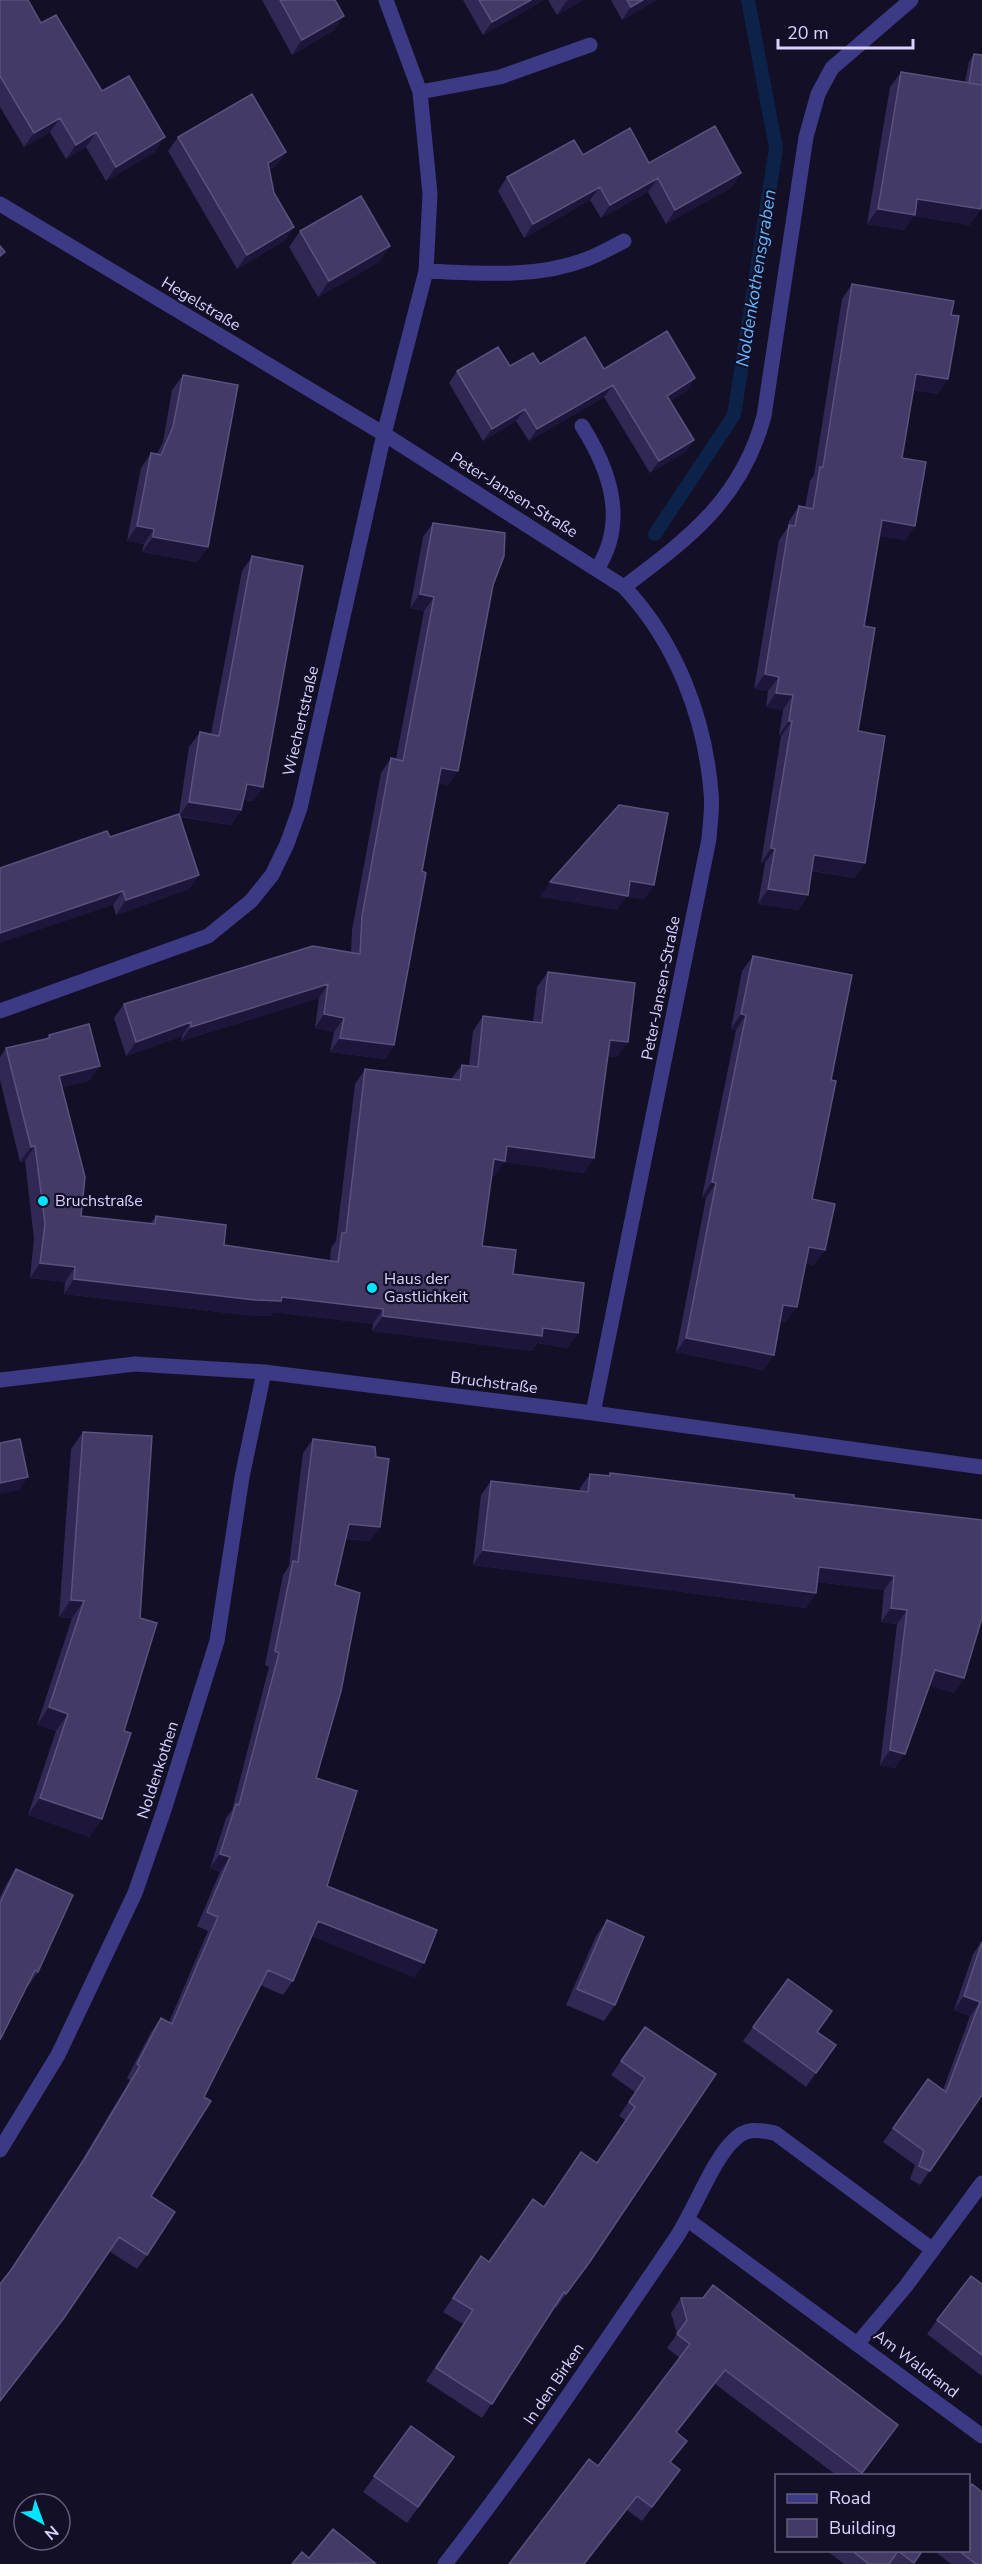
<svg xmlns="http://www.w3.org/2000/svg" width="982" height="2564" viewBox="0 0 982 2564" font-family="'Nunito Sans',sans-serif">
<style>
.lines{fill:none;stroke-linecap:round;stroke-linejoin:round}
.stream{stroke:#0c2248;stroke-width:14}
.minor{stroke:#3d3a85;stroke-width:15}
.wall{fill:#312854}
.shaded-wall{fill:#1d163a}
.building{fill:#433a66;stroke:#5a527e;stroke-width:1.5}
.poi-dot{fill:#00e5ff;stroke:#130f26;stroke-width:2}
.labels{text-anchor:middle;dominant-baseline:central;stroke-width:4.5;stroke-linejoin:round;paint-order:stroke}
.street-label{font-size:16px;fill:#d9d4ff;stroke:#130f26}
.poi-label{font-size:16px;fill:#d9d4ff;stroke:#130f26;text-anchor:start}
.water-label{font-size:18px;font-style:italic;fill:#62b6ff;stroke:#130f26}
</style>
<rect width="100%" height="100%" fill="#130f26"/>
<g class="lines">
<path class="stream" d="M655,534l79,-119 42,-267 -28,-148"/>
<path class="minor" d="M420,92l80,-15 90,-32
M0,204l384,230 240,153c52,55 81,131 87,205 2,15 -1,31 -2,47l-116,574
M426,271c53,2 110,8 161,-12 13,-5 25,-12 37,-18
M582,426c28,44 46,95 15,143
M624,587c65,-49 118,-88 140,-171l42,-279 12,-43 14,-26 79,-68
M0,1011l208,-75 43,-35 21,-26 15,-31 13,-36 84,-374 42,-163 4,-77 -10,-102 -34,-92
M0,1380l135,-16 129,8 329,41 389,54
M0,2150l58,-95 77,-162 29,-83 53,-169 25,-164 22,-105
M688,2220l294,216
M858,2343l48,-57 76,-103
M445,2564c82,-105 156,-216 231,-326 18,-27 37,-79 58,-98 13,-13 25,-10 41,-7l158,117"/>
</g>
<path class="wall" d="M0,0l41,23 114,129 -49,29 -20,-34 -20,12 -16,-27 -26,15 -24,-40z
M262,0h73l9,16 -10,14 -42,25z
M463,0h81l-61,35z
M548,0h35l-26,15z
M611,0h46l-35,20z
M974,54l-4,171 -56,-9 -10,14 -37,-6 23,-137 11,-15 64,10 4,-20z
M178,137l108,15 -10,14 -7,4 5,23 20,34 -10,14 -47,28 -69,-118z
M583,155l66,8 92,10 -9,14 -66,37 -18,-32 -47,26 -11,-18 -66,38 -26,-47 9,-14z
M300,231l90,15 -11,16 -61,35 -29,-50z
M852,284l86,110 -24,-4 -12,68 13,68 -10,14 -26,-4 -15,90 -6,105 7,132 -11,15 -42,-7 -4,24 -10,15 -40,-6 7,-41h-4l20,-127 -2,-1 4,-25 -17,-3 2,-16 -14,-2 25,-149 9,-13 1,-6 10,-15 6,1 5,-26 4,-6 28,-176z
M540,364l147,27 -17,10 24,39 -9,12 -35,21 -46,-76 -75,44 -13,-20 -33,20 -34,-58 8,-12z
M183,375l25,172 -11,15 -55,-10 2,-8 -17,-3 14,-73 10,-15 6,1 6,-12 9,-52z
M433,523l60,62 -35,186 -10,14 -10,-2 -16,88 -28,174 -9,14 -55,-7 4,-20 -19,-4 4,-30 -138,43 1,-5 -56,20 -12,-38 10,-14 227,-51 1,-23 29,-157 10,-15 5,1 28,-148 -14,-3 13,-71z
M252,556l11,231 -10,14 -9,-1 -3,10 -10,15 -51,-8 19,58 -10,14 -73,26 -3,-10 -3,-68 69,-23 10,-67 11,-15 11,2 31,-163z
M753,956l78,124 -19,119 2,66 -9,-2 -19,59 -6,-1 -6,34 -11,15 -87,-18 30,-154 -4,-1 34,-167 -5,-1 11,-58z
M548,972l69,85 -9,-1 -14,102 -10,15 -80,-11 -10,14 -2,-1 -10,71 96,87 -11,15 -30,-5 -5,8 -160,-20 1,-7 -100,-12 -2,4 -26,-1 -181,-21 1,-12 -35,-4 4,-39 -9,-78 -5,1 -20,-82v-23l6,-9 40,-9 3,-4 40,46 -27,6 19,129 69,8 6,-8 68,29 106,16 1,-13 5,-7 19,-157 10,-15 86,10 11,-14 7,1 4,-35 10,-15 50,6 4,-35z
M83,1432l7,405 -62,-22 28,-84 -19,-6 35,-107 -13,-1 12,-168z
M313,1439l67,88 -10,14 -25,-2 -10,46 -19,193 11,108 97,77 -10,14 -102,-41 -19,45 -10,14 -23,-10 -109,211 -4,59 -10,14 -28,-18 -55,81 -54,70v-118l7,-9 68,-103 55,-92 -3,-2 24,-46 10,-14 8,4 39,-91 -11,-5 23,-54 -10,-4 16,-50 6,-8 37,-143 -4,-2 18,-90 6,-9 14,-113z
M610,1473l184,25 188,22 -18,158 -10,15 -25,-8 -34,83 -15,-3 17,-141 -16,-2 3,-32 -67,-8 -1,11 -10,15 -333,-43 8,-70 10,-14 89,10v-3l10,-14 18,2z
M16,1869l22,103 -10,14 -1,-1 -27,55v-143l7,-14z
M607,1920l8,85 -11,16 -38,-16 30,-69z
M982,1941v154l-62,90 -10,-6 5,-14 -32,-23 45,-63 15,11 27,-74 -16,-6 19,-56z
M788,1979l30,53 18,13 -30,42 -63,-46z
M645,2027l71,47 -127,189 -33,45 -1,-1 -73,111 -56,-37 37,-57 -20,-12 38,-56 8,6 55,-55 53,-44 28,-43 -6,-4 16,-24 -24,-17z
M982,2284v92l-55,-42 10,-14z
M681,2298l217,127 -37,50h-25l-121,-91 -38,49 10,8 -17,22 10,7 -10,14 -28,37 -15,-11 -29,-44 82,-108 -13,-10 10,-14 -6,-21z
M411,2426l32,47 -36,50 -44,-31z
M827,2550h97l-11,14h-69l-17,-13z
M933,2550h36l13,14h-31z"/>
<path class="shaded-wall" d="M531,0h13l-61,35 9,-13z
M569,0h14l-26,15 9,-13z
M643,0h14l-35,20 9,-13z
M344,16l-10,14 -42,25 10,-15z
M60,118l-10,14 -26,15 10,-14z
M96,132l-10,15 -20,12 10,-14z
M165,137l-10,15 -49,29 10,-14z
M286,152l-10,14 -18,11 10,-14z
M741,173l-9,14 -66,37 9,-14z
M658,178l-10,14 -47,26 9,-13z
M600,187l-10,13 -66,38 9,-14z
M917,199l64,10 -11,16 -56,-9 -10,14 -37,-6 11,-15z
M294,227l-10,14 -47,28 10,-14z
M390,246l-11,16 -61,35 11,-16z
M916,374l32,5 -10,15 -32,-5z
M695,378l-8,13 -29,17 9,-12z
M613,385l-9,12 -75,44 8,-12z
M525,409l-9,12 -33,20 9,-12z
M694,440l-9,12 -35,21 9,-12z
M882,520l33,6 -10,14 -34,-5z
M137,526l17,3 -10,15 -17,-3z
M153,537l55,10 -11,15 -55,-10z
M420,594l14,3 -10,14 -14,-3z
M765,674l14,3 -11,14 -14,-2z
M776,693l17,2 -10,15 -17,-3z
M789,721h3l-11,15 -2,-1z
M441,768l17,3 -10,14 -17,-3z
M247,784l16,3 -10,14 -17,-2z
M189,802l52,8 -10,15 -52,-9z
M771,848l4,1 -10,14h-4z
M814,855l51,8 -11,15 -50,-9z
M199,875l-10,14 -73,26 10,-15z
M630,881l24,4 -10,15 -17,-3 -10,13 -77,-13 10,-15z
M768,889l40,6 -10,15 -40,-6z
M123,891l-10,14 -113,38v-10z
M328,984l-9,14 -138,43 10,-14z
M324,1014l20,4 -10,14 -19,-4z
M741,1014l5,1 -10,15 -5,-1z
M191,1022l-9,14 -56,20 10,-14z
M340,1038l54,7 -9,14 -55,-7z
M610,1040l18,2 -11,15 -18,-2z
M100,1066l-11,15 -41,10 11,-15z
M35,1146l-10,15 -5,1 11,-15z
M507,1146l87,12 -10,15 -80,-11 -10,14 -11,-2 11,-15z
M712,1182l4,1 -10,15 -4,-1z
M809,1247l16,3 -11,15 -16,-3z
M40,1263l35,4 -10,15 -35,-4z
M74,1279l208,18 101,12 -10,15 -100,-12 -2,4 -26,-1 -181,-21z
M783,1305l14,2 -11,15 -13,-3z
M383,1316l160,12 35,5 -11,15 -30,-5 -5,8 -160,-20z
M686,1338l88,17 -11,15 -87,-18z
M28,1477l-9,13 -19,4v-11z
M349,1524l31,3 -10,14 -31,-3z
M483,1550l333,43 -10,15 -333,-43z
M819,1567l75,9 -10,14 -75,-9z
M71,1600l13,1 -12,17 -13,-1z
M891,1608l16,2 -10,14 -16,-2z
M935,1670l29,8 -10,15 -29,-9z
M49,1707l19,7 -12,17 -19,-6z
M890,1750l15,4 -10,14 -15,-3z
M40,1798l62,21 -12,18 -62,-22z
M220,1854l10,3 -10,15 -10,-4z
M318,1921l106,42 -10,14 -106,-42z
M964,1996l16,6 -10,14 -16,-6z
M64,2318l-10,14 -54,70v-1z
M725,2370l-10,14 -49,62 10,-14z
M637,2496l-10,14 -42,54h-1z"/>
<path class="building" d="M0,0h28l13,23 15,-8 46,76 27,-15 36,61 -49,30 -20,-35 -20,13 -16,-27 -26,15 -34,-57z
M280,0h55l9,16 -42,24z
M479,0h52l-39,22z
M627,0h16l-12,7z
M974,54l8,1v30l-13,-2z
M901,72l81,13v116l-1,8 -64,-10 -2,16 -37,-6z
M252,94l34,58 -18,11 6,30 20,34 -47,28 -69,-118z
M715,126l26,47 -66,37 -17,-32 -48,27 -10,-18 -67,37 -26,-47 67,-37 9,15 47,-27 19,35z
M361,196l29,50 -61,35 -29,-50z
M0,246l5,6 -5,4z
M852,284l102,17 -3,14 8,1 -11,63 -32,-5 -14,84 24,4 -11,64 -33,-6 -18,106 11,2 -17,103 27,5 -20,127 -51,-8 -6,40 -40,-6 7,-40 -4,-1 21,-127h-3l4,-26 -17,-2 3,-16 -14,-3 24,-149 6,1 4,-20 14,3 7,-42h3z
M667,331l28,47 -28,18 27,44 -35,21 -46,-76 -76,44 -12,-20 -33,20 -35,-58 41,-24 12,19 23,-13 7,11 45,-27 19,32z
M183,375l55,10 -30,162 -55,-10 1,-8 -17,-3 14,-73 10,2 12,-28z
M433,523l72,10 -1,23 -11,29 -35,186 -17,-3 -19,103 4,2 -32,172 -54,-7 4,-20 -20,-4 4,-30 -137,43v-5l-55,20 -12,-38 189,-58 47,8 2,-38 29,-158 12,3 31,-164 -14,-3z
M252,556l51,10 -40,221 -16,-3 -6,26 -52,-8 11,-70 19,4z
M619,805l49,8 -14,72 -24,-4 -2,15 -78,-14z
M179,814l20,61 -73,25 -3,-9 -123,42v-65l107,-37 3,6z
M753,956l99,19 -21,105 5,1 -24,118 23,5 -10,46 -16,-3 -12,60 -14,-2 -9,50 -88,-17 30,-155 -4,-1 34,-167 -5,-1z
M548,972l87,11 -7,59 -18,-2 -16,118 -87,-12 -2,15 -11,-2 -12,87 34,4 -3,24 71,9 -6,50 -35,-5 -1,8 -159,-20v-7l-101,-12 -1,4 -26,-1 -181,-21 1,-12 -35,-4 5,-39 -10,-78 -4,1 -25,-99 44,-10 -1,-3 40,-11 11,42 -41,10 26,101 -4,39 74,8 1,-8 70,9 -2,20 114,17 4,-29h4l19,-164 95,11 2,-15 16,2 5,-51 59,7z
M83,1432l69,4 -12,182 17,5 -33,108 7,2 -29,86 -62,-21 28,-84 -19,-7 35,-106 -13,-1z
M20,1439l8,38 -28,6v-40z
M313,1439l62,8 1,10 13,2 -9,68 -31,-3 -14,61 25,8 -19,98 -25,87 41,13 -30,95 110,44 -13,33 -106,-42 -25,60 -25,-11 -64,127 7,4 -60,95 24,16 -28,43 -28,-18 -55,81 -64,83v-117l11,-14 74,-112 55,-92 -3,-2 24,-46 11,6 46,-107 -11,-5 23,-55 -10,-3 16,-50 3,1 40,-152 -4,-2 18,-90 5,1z
M610,1473l184,22v3l188,22v98l-18,60 -29,-8 -30,84 -15,-4 17,-140 -16,-2 3,-32 -75,-9 -3,26 -333,-43 8,-69 97,11 2,-18 20,2z
M16,1869l57,26 -35,77 -3,-2 -35,70v-137z
M607,1920l37,17 -29,68 -38,-16z
M982,1942v153l-52,76 -11,-5 5,-15 -31,-23 35,-49 18,13 34,-90 -16,-6z
M788,1979l44,32 -15,21 19,13 -20,28 -63,-46z
M645,2027l71,47 -127,189 -23,31 -2,-2 -72,112 -56,-36 37,-58 -20,-12 28,-42 8,6 44,-63 11,8 37,-55 16,11 38,-56 -6,-5 16,-24 -24,-17z
M971,2276l11,8v71l-45,-35z
M713,2285l185,140 -36,48 -137,-103 -49,62 11,9 -17,21 10,8 -28,37 -15,-11 -53,68h-75l80,-105 9,7 92,-122 -13,-10 10,-14 -6,-22h22z
M411,2426l43,31 -36,50 -44,-31z
M972,2484l10,8v72h-6l-18,-14h11v-62z
M333,2529l42,34 -83,1 10,-12 7,6z
M851,2550h72l-9,13 -16,-12 -9,13h-20z"/>
<g class="poi-dot">
<circle cx="43" cy="1201" r="6"/>
<circle cx="372" cy="1288" r="6"/>
</g>
<g class="labels">
<g class="street-label">
<text transform="translate(201 304) rotate(31)">Hegelstraße</text>
<text transform="translate(514 495) rotate(32)">Peter-Jansen-Straße</text>
<text transform="translate(301 721) rotate(-77)">Wiechertstraße</text>
<text transform="translate(661 988) rotate(-79)">Peter-Jansen-Straße</text>
<text transform="translate(494 1383) rotate(7)">Bruchstraße</text>
<text transform="translate(158 1770) rotate(-72)">Noldenkothen</text>
<text transform="translate(916 2364) rotate(37)">Am Waldrand</text>
<text transform="translate(554 2384) rotate(-56)">In den Birken</text>
</g>
<g class="poi-label">
<text x="55" y="1201">Bruchstraße</text>
<text x="384" y="1279">Haus der<tspan x="384" dy="18">Gastlichkeit</tspan></text>
</g>
<g class="water-label">
<text transform="translate(756 278) rotate(-81)">Noldenkothensgraben</text>
</g>
</g>
<rect x="775" y="2474" width="195" height="78" fill="#130f26" stroke="#625e7d" stroke-width="1.5"/>
<rect x="787" y="2494" width="30" height="9" fill="#3d3a85" stroke="#625e7d" stroke-width="1.5"/>
<text x="829" y="2504" font-size="18" fill="#d9d4ff">Road</text>
<rect x="787" y="2519" width="30" height="18" fill="#433a66" stroke="#625e7d" stroke-width="1.5"/>
<text x="829" y="2534" font-size="18" fill="#d9d4ff">Building</text>
<g transform="translate(42 2522) rotate(139)"><circle r="28" fill="#130f26" stroke="#625e7d" stroke-width="1.5"/>
<path d="M0-4.5L10 22L0 15L-10 22Z" fill="#00e5ff"/>
<text y="-9" font-size="16" font-weight="bold" text-anchor="middle" fill="#d9d4ff">N</text>
</g>
<path d="M778 39v9h135v-9" fill="none" stroke="#d9d4ff" stroke-width="3"/>
<text x="787" y="39" font-size="18" fill="#d9d4ff" stroke="#130f26" stroke-width="4.5" paint-order="stroke">20 m</text>
</svg>
